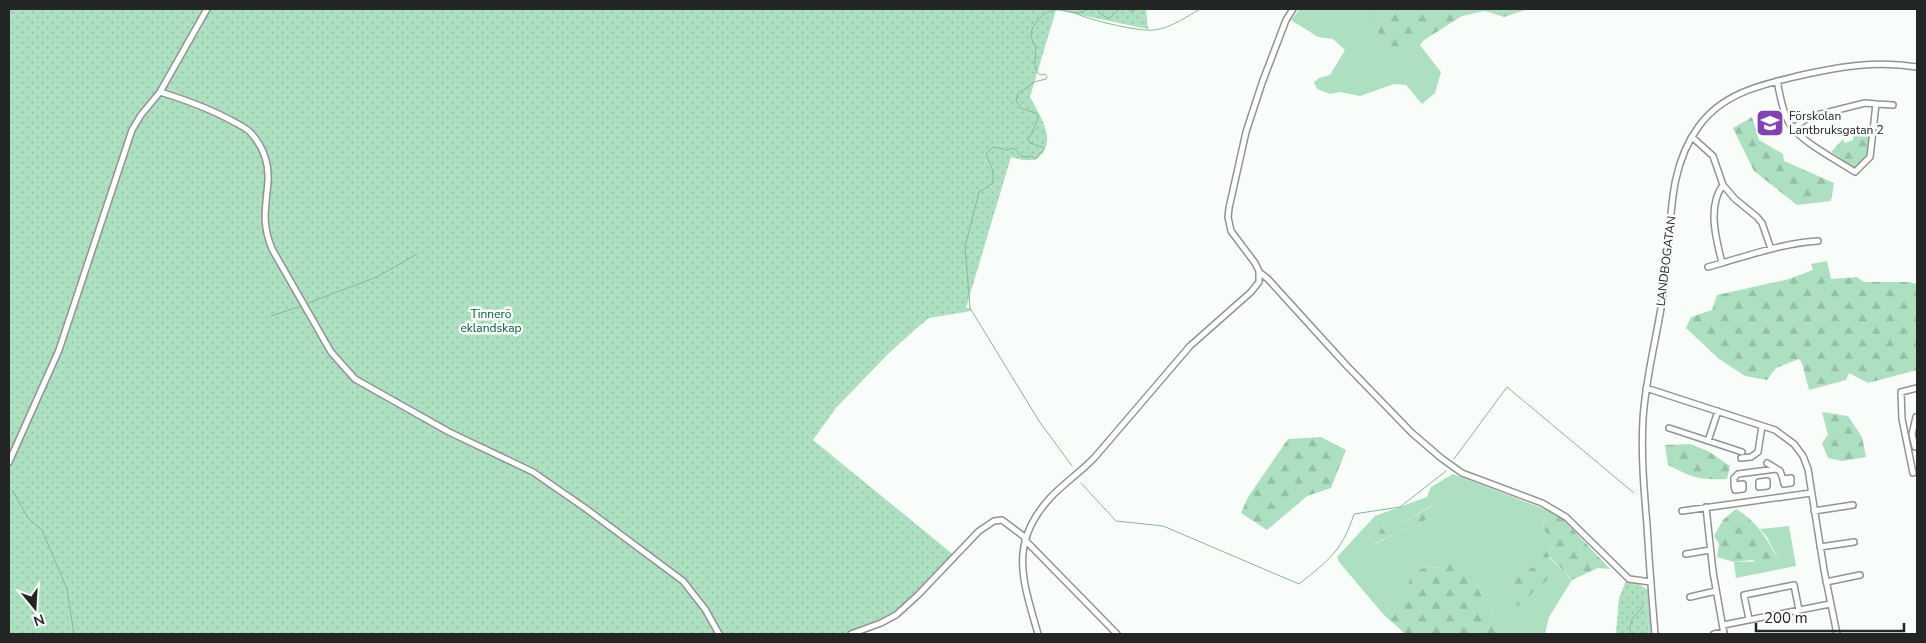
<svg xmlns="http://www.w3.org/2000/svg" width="1926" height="643" viewBox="0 0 1926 643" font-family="'Nunito Sans',sans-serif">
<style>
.grass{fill:#ade0c0;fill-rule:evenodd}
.forest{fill:url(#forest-firs)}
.park{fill:url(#park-dots)}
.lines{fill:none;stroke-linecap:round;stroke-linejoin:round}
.stream{stroke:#87b99a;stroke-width:1}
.minor-casing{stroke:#919592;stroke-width:8}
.minor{stroke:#fff;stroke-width:5}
.labels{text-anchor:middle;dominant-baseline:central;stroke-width:5;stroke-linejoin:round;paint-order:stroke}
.poi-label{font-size:12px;fill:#242625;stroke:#f8fdfa;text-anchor:start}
.street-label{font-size:12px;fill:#242625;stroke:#f8fdfa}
.park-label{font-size:12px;fill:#005b35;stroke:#f8fdfa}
</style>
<defs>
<pattern id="forest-firs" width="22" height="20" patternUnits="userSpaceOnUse" patternTransform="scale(1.25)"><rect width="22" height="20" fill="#ade0c0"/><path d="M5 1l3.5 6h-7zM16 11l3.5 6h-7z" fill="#95c0a5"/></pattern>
<pattern id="park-dots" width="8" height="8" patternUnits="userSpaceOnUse" patternTransform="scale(1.25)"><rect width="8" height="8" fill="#ade0c0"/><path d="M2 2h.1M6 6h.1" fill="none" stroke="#95c0a5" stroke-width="1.8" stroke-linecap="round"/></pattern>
</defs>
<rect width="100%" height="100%" fill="#f8fdfa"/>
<path class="grass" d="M1300,9h64l26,42 13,-3 10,-13 11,5 -4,5 21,27 -6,21 -13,11 -16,-19 -12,-1 -34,12 -20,-4 -10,2 -13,-5 -3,-7 5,-4 11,-3 15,-25 -12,-11 -15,-2 -27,-17z
M1453,474l94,36 -5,16 7,12 9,6 -17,13h8l23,23 -23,37 -4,17h-43l-36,-70 -10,-2 -17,6 -13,-1 -20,27 -23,20 -44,-52 -2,-5 38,-41 52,-19 4,-10zM1431,506l-10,18 -17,5 -31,16 11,-21h16z
M1789,526l7,40 -60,12 -2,-16 45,-1 -12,-24 -7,-8z
M1626,581l10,1 12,8 4,44h-3l-4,-44z"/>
<path class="forest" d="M1364,9h164l-24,8 -19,-6 -23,5 -38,24 -11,-5 -10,13 -13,4z
M1752,117l7,23 24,14 1,7 50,22 -3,18 -34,4 -43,-34 -21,-43z
M1869,132l-1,24 -13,11 -24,-15 12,-13 2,4 8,-3v-6z
M1827,261l4,18 26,-2 7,5h44l9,2v86l-49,13 -19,-10 -3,7 -37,10 -7,-27 -3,-4 -23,9 -9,12 -22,-4 -26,-17 -33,-31 5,-11 21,-7 5,-15 72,-16 24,-9 -2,-6z
M1822,412l26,4 14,21 4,20 -24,4 -14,-3 -6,-15 6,-8z
M1321,437l25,13 -15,38 -24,8 -40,34 -26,-17 7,-16 40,-58z
M1690,444l18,7 22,15 -3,13c-29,1 -33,-1 -59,-14l-3,-20z
M1432,506l2,6 -13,12 -17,5 -32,16 12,-21h16z
M1736,509c21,12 32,31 43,52l-16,8 -10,-9 -19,2 -17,-5 2,-13 -5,-8 9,-16z
M1547,510l15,8 48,51 -12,-1 -26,12 -22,-23 -9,1 3,-8h7l6,-6 -8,-6 -7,-12z
M1456,561l10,3 36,70h-98c-4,-7 -15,-13 -21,-20l23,-20 5,-20 15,-7 13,1z
M1522,565l22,6 4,8 -31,28 -11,-22 7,-15z"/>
<path class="park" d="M9,9h1137l2,20 -92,-19 -26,87c10,19 30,46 5,63h-12l-12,-3 -45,151h4l1,3 -42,7 -11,9 -30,27 -52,54 -23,32 142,116 -55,56 -48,22h-843z
M1626,581l19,9 4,44h-33l3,-36z"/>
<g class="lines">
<path class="stream" d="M1098,9l1,4 10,6 10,-10
M1127,9l6,3 1,-3
M1075,13c13,7 65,19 79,17 17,-2 32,-13 46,-21
M308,303l69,-26 40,-23
M271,316l30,-10
M1454,459l53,-72 127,106
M1072,466l-33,-45 -69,-113 -5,-61 14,-55 14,-9v-12l-7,-17 7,-7 14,3 7,-2 8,9 10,-1 3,3 9,-10 -1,-2 -13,-4 -2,-4c3,-3 10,-19 10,-23l-2,-3 -15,-5 -5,-8 2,-6 16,-12 12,-3 1,-2 -2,-3 -5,1c-10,-10 -2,-18 -5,-29 -2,-5 -4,-7 -4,-12 1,-10 13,-23 23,-24 14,-2 21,8 34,-1
M1081,483l35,38 47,5 136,58c30,-24 43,-33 55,-70l46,-7 46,-36
M13,491l15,27 14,12 25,59 7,45
M1630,634c-1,-18 6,-16 13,-29"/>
<defs>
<path id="minor" d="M1777,81c3,13 5,30 12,42 9,17 48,37 66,49l15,-15 6,-53 -11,-1 -56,14 -17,12
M160,92c26,8 51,17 74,30 6,3 12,6 16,10 13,14 19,31 18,49 -2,27 -7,41 4,68l59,103 24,27 94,53 84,40 52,36 98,73 22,28 14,25
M1876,104l17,1
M1692,137l21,19 10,29c-16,21 -7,54 -1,78 31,-9 63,-20 96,-22
M1723,185l12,14 22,18 5,6 9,26
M1708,267l14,-4
M1259,272l9,7 79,87 65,67 29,25 21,15 80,30 24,14 63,62 22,3
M1646,388l129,42 19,14 9,12 5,13 16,101 13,64
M1669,428l73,24
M1708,441l10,-30
M1915,447l-3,-13 4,-17
M1741,458l10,-1 7,-5 4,-26
M9,462l50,-112 73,-220 9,-15 19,-23 47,-83
M1767,463l13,8 3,8
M1913,473l-11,-54 -1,-27 16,-4
M1791,478v5l-7,1 -1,-5z
M1767,481v5l-8,1v-5z
M1743,484v5l-8,1 -1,-5z
M1734,485v-7l4,-4 38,-5
M1706,507l7,65 11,62
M1682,511l129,-18
M1814,511l39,-6
M1025,540l92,94
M1820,547l34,-5
M1686,554l24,-4
M1826,582l34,-7
M1690,597l26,-6
M1749,619l-5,-24 50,-10 5,25
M1723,625l107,-21
M851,634l30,-11 15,-8 22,-20 61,-64 15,-10 8,-1 24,18
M1038,634c-15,-53 -30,-90 12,-136 14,-15 31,-26 45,-41l95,-111 61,-54 8,-10v-11l-4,-8 -24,-32 -3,-14 1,-9 17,-76 16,-49 24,-63 7,-11
M1655,634c-3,-36 -6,-73 -8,-109 -3,-35 -6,-70 -4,-106 3,-49 18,-96 23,-145 6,-51 1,-105 33,-148 24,-33 62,-41 99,-50 40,-9 78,-16 119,-9
M1714,634l10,-2"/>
</defs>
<use href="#minor" class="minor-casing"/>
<use href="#minor" class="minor"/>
</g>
<defs>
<symbol id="school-square" viewBox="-11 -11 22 22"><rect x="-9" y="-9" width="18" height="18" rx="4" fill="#8241b5" stroke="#f8fdfa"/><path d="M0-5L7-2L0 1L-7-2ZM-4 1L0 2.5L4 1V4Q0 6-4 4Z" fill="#fff"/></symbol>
</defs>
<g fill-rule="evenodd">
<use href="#school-square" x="1754" y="107" width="32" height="32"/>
</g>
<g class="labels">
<g class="poi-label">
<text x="1789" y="116">Förskolan<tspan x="1789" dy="14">Lantbruksgatan 2</tspan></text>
</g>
<g class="street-label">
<text transform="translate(1666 261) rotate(-83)">LANDBOGATAN</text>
</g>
<g class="park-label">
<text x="491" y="314">Tinnerö<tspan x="491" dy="14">eklandskap</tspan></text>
</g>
</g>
<rect width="1926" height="643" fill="none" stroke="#242625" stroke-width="20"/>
<g transform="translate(35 608) rotate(162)" stroke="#f8fdfa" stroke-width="4" paint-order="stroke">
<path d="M0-4L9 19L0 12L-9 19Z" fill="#242625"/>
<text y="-8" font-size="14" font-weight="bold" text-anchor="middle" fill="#242625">N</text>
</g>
<path d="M1756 623v8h148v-8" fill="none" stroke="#242625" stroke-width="2.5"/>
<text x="1764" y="623" font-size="15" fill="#242625" stroke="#f8fdfa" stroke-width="4" paint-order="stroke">200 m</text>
</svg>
